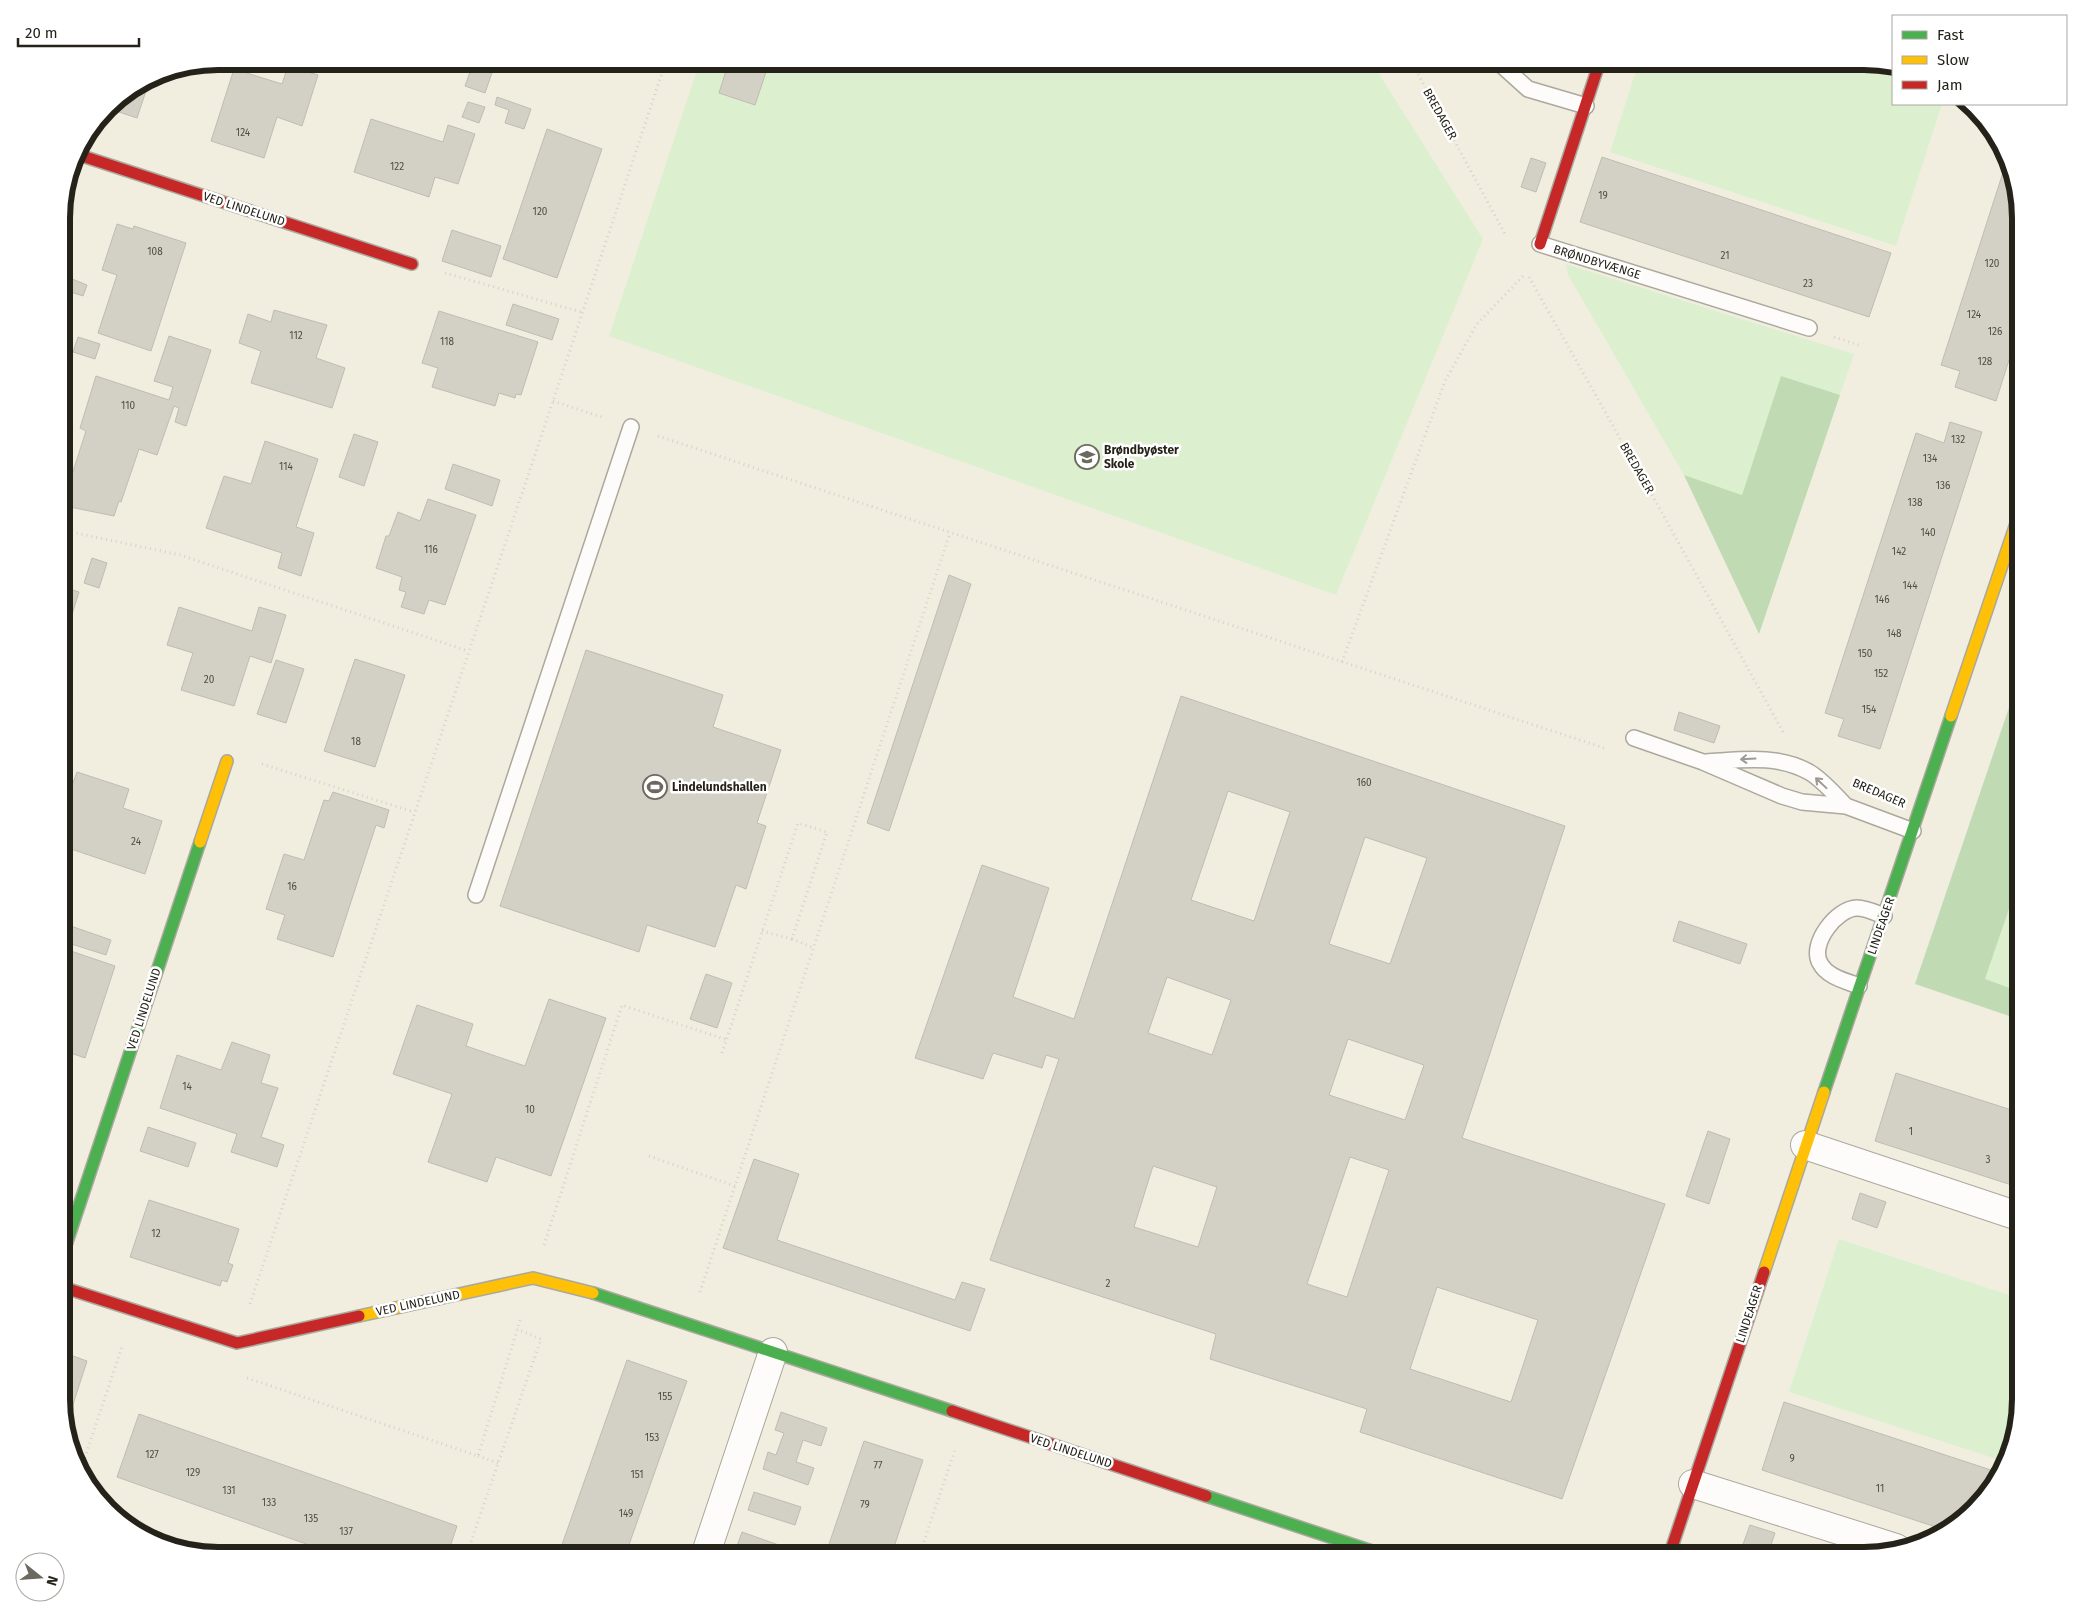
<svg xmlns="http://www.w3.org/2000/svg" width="2082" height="1617" viewBox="0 0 2082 1617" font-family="'Fira Sans',sans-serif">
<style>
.green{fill:#dcf0d0}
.forest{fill:#c0dbb3}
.building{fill:#d3d0c5;stroke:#bfbcb1;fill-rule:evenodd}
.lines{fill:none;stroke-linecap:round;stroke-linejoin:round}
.lane-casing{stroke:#aba89d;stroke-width:18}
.street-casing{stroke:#aba89d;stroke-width:30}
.fast-casing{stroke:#aba89d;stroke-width:14}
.slow-casing{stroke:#aba89d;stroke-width:14}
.jam-casing{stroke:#aba89d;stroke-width:14}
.path{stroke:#d3d2ce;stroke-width:3;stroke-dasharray:1 4;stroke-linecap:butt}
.lane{stroke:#fdfcfa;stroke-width:15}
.street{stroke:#fdfcfa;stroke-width:28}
.fast{stroke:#4caf50;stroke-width:11}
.slow{stroke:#ffc107;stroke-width:11}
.jam{stroke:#c62828;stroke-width:11}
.oneway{stroke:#9c9a95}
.labels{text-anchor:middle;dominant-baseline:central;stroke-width:5;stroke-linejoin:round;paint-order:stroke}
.number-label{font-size:10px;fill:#504e44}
.street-label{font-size:12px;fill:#252319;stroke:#fff}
.poi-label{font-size:12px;font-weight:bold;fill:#252319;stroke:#fff;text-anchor:start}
.rim{fill:none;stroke:#252319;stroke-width:6}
</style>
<rect width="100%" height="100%" fill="#f1eee0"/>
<path class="green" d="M700,61h671l112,178 -147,356 -727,-259z
M1639,61h226l28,5v38h49l-46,142 -286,-94z
M1566,264l288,90 -14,41 -59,-18 -39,118 -58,-20 -116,-200z
M2021,874v118l-36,-13z
M1839,1239l182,60c0,47 7,122 -15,163l-217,-70z"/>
<path class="forest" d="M1781,376l59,19 -81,239 -75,-159 58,20z
M2017,684l4,2v188l-36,105 36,13v28l-106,-36z"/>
<path class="building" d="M436,61h60l-11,32 -20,-7 5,-14z
M592,61h37l-3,11z
M729,61h15l23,8 -12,36 -36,-12z
M288,66l30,9 -16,51 -25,-9 -13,41 -53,-17 23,-72 48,15z
M150,79l-13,39 -30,-10v-1z
M497,97l34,12 -7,20 -19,-6 4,-13 -14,-5z
M468,102l17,5 -6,16 -17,-6z
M371,119l72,23 5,-17 27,9 -17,50 -23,-7 -6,20 -75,-25z
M547,129l55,20 -45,129 -54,-19z
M1602,157l289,96 -22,64 -289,-95z
M1531,158l15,5 -10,29 -15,-5z
M2007,160l14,57v105l-25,79 -41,-14 5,-16 -19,-6z
M117,224l16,5 1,-3 52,17 -35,108 -53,-18 19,-58 -15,-5z
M452,230l49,16 -10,31 -49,-16z
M72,279l15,6 -4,11 -15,-5z
M513,304l46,15 -7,21 -46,-15z
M274,310l53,15 -11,33 29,10 -13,40 -81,-25 10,-32 -22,-8 9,-29 23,8z
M439,311l99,31 -17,53 -5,-1 -1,4 -16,-5 -4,13 -63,-19 6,-19 -16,-5z
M169,336l42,14 -25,76 -11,-4 4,-14 -5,-2 -17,49 -18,-6 -18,53 -2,-1 -5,15 -49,-10 7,-21 -3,-1 17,-53 -6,-3 16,-52 73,24 4,-13 -19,-6z
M78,337l22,7 -5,15 -22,-7z
M1950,422l32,10 -102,317 -42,-13 6,-17 -19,-6 91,-280 28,10z
M354,434l24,8 -14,44 -25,-9z
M265,441l53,18 -22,68 18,6 -13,43 -23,-8 4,-15 -76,-25 18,-52 27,8z
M453,464l47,16 -8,26 -47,-17z
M428,499l48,16 -31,90 -16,-5 -5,14 -23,-7 5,-15 -7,-2 3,-13 -26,-9 10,-32h3l9,-24 22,9z
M92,558l15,5 -8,25 -15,-5z
M62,562l8,2 -7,23 16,5 -17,54z
M949,575l22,9 -82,247 -22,-8z
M179,607l73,24 7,-24 27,8 -15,48 -21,-7 -16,50 -53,-16 12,-37 -26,-8z
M586,650l137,45 -10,32 68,23 -24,73 9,3 -20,63 -10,-4 -21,62 -68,-22 -8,27 -139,-46z
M355,659l50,16 -30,92 -51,-16z
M276,660l28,9 -18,54 -29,-9z
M1181,696l384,130 -103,312 203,66 -103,295 -202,-67 7,-23 -157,-50 6,-25 -226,-74 69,-201 -13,-4 -4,13 -49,-15 -10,26 -68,-21 67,-193 67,23 -36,109 61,22zM1228,791l62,21 -36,109 -63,-21zM1365,837l62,21 -37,106 -61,-20zM1167,977l64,23 -19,55 -64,-22zM1348,1039l76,26 -19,55 -76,-25zM1350,1157l39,13 -42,127 -40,-13zM1153,1166l64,21 -19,60 -64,-20zM1437,1287l101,33 -27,82 -101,-33z
M1679,712l41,14 -6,17 -40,-13z
M77,772l52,17 -6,19 39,13 -17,53 -83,-28v-58l8,3z
M333,792l56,18 -5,18 -8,-3 -43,132 -56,-18 8,-24 -19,-6 18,-55 20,6 20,-60 5,1z
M1679,921l68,23 -7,20 -67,-23z
M65,924l46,16 -5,15 -44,-14z
M62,948l53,18 -30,92 -23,-8z
M706,974l26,9 -15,45 -27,-9z
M549,999l57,19 -55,158 -55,-19 -9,25 -59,-20 24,-68 -59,-20 24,-69 56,19 -7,22 59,20z
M232,1042l38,13 -9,28 17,5 -17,49 23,8 -7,22 -46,-15 6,-18 -77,-26 17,-53 44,15z
M1896,1073l125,40v75l-146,-47z
M148,1127l48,16 -8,24 -48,-16z
M1708,1131l22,8 -21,65 -23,-8z
M754,1159l45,15 -22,66 178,60 7,-18 23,7 -15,42 -247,-83z
M1860,1193l26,9 -9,26 -25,-9z
M149,1200l90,29 -11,34 5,2 -6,17 -5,-2 -2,6 -90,-29z
M62,1352l25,9 -21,65 -4,-17z
M627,1360l60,21 -62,175h-67z
M1784,1402l216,71 -12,22 -43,35 -183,-60z
M781,1412l46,16 -6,18 -18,-6 -7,22 18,6 -6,17 -45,-16 5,-17 8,3 8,-22 -9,-3z
M139,1414l318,112 -10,30h-107l-223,-79z
M864,1441l59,19 -32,96h-66z
M754,1492l47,15 -6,18 -47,-15z
M1750,1525l25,8 -8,23h-9l-17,-6z
M742,1532l45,16 -2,8h-31l-18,-7z
M977,1546l30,10h-34z"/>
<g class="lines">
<defs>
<path id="lane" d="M1497,61l31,28 58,17
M1540,244l269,84
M1634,738l69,24 79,34 20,6 44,4 67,25
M1706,762c35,-2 71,-8 103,10 14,8 26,23 37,34
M476,895l155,-468
M1859,986c-13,-5 -32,-9 -39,-23 -11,-19 17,-55 37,-55 9,0 19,5 27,8"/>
<path id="street" d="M1805,1145l216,72
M1693,1484l203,64
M705,1556l68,-204"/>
<path id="fast" d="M1824,1092l127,-376
M62,1257l138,-415
M593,1293l359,118
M1206,1496l181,60"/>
<path id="slow" d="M1951,716l70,-207
M200,842l27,-81
M1764,1272l60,-180
M359,1316l174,-38 60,15"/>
<path id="jam" d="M76,154l336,110
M1540,244l60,-183
M62,1287l175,56 122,-27
M952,1411l254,85
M1669,1556l95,-284"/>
</defs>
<use href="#lane" class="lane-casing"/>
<use href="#street" class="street-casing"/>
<use href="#fast" class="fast-casing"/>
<use href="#slow" class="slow-casing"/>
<use href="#jam" class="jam-casing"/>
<path class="path" d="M1411,61l94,173
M445,273l136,39
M1529,277l132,234 122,221
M1834,337l28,9
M553,401l52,17
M658,436l949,313
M62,530l118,25 288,96
M1342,662l103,-281 32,-57 47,-49
M262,764l152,48
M762,931l30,8
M722,1053l76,-230 29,9 -35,107 22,9
M649,1156l86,30
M544,1245l78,-240 105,35
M700,1292l250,-759
M250,1304l303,-903 113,-340
M247,1378l231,78 43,-139
M478,1456l20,7
M80,1472l43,-128
M466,1556l75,-217 -24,-10
M919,1556l36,-106"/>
<use href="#lane" class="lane"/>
<use href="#street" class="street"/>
<use href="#fast" class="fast"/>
<use href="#slow" class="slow"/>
<use href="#jam" class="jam"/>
</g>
<defs><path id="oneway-shaft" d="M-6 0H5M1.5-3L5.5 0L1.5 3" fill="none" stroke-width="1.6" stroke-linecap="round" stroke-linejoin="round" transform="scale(1.25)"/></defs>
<g class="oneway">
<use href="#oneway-shaft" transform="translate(1748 759) rotate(177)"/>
<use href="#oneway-shaft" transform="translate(1821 783) rotate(-137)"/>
</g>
<defs>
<symbol id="school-ring" viewBox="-11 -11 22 22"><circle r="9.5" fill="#fff" stroke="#6c6a5f" stroke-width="1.5"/><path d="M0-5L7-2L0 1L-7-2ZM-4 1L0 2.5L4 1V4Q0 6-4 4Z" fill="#6c6a5f"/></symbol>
<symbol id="stadium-ring" viewBox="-11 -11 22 22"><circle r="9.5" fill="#fff" stroke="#6c6a5f" stroke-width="1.5"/><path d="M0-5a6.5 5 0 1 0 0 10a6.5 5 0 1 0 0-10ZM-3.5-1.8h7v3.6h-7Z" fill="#6c6a5f"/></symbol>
</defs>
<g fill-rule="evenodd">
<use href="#school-ring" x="1073" y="443" width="28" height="28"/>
<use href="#stadium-ring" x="641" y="773" width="28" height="28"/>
</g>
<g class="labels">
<g class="number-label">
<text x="243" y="133">124</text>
<text x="397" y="167">122</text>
<text x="1603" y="196">19</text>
<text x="540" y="212">120</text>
<text x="155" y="252">108</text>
<text x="1725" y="256">21</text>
<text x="1992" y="264">120</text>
<text x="1808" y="284">23</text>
<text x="1974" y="315">124</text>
<text x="1995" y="332">126</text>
<text x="296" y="336">112</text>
<text x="447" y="342">118</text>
<text x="1985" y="362">128</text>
<text x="128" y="406">110</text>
<text x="1958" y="440">132</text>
<text x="1930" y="459">134</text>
<text x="286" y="467">114</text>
<text x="1943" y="486">136</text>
<text x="1915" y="503">138</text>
<text x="1928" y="533">140</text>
<text x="431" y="550">116</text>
<text x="1899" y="552">142</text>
<text x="1910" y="586">144</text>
<text x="1882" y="600">146</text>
<text x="1894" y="634">148</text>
<text x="1865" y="654">150</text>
<text x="1881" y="674">152</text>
<text x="209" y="680">20</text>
<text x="1869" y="710">154</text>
<text x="356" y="742">18</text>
<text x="1364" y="783">160</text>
<text x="136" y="842">24</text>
<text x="292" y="887">16</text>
<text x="187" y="1087">14</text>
<text x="530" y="1110">10</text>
<text x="1911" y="1132">1</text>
<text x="1988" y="1160">3</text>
<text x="156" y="1234">12</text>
<text x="1108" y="1284">2</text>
<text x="665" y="1397">155</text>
<text x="652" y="1438">153</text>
<text x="152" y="1455">127</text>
<text x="1792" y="1459">9</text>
<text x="878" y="1466">77</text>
<text x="193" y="1473">129</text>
<text x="637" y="1475">151</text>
<text x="1880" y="1489">11</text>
<text x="229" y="1491">131</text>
<text x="269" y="1503">133</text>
<text x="865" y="1505">79</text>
<text x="626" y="1514">149</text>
<text x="311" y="1519">135</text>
<text x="346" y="1532">137</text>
</g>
<g class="street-label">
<text transform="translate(1440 114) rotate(61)">BREDAGER</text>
<text transform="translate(244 209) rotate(18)">VED LINDELUND</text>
<text transform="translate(1597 262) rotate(17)">BRØNDBYVÆNGE</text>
<text transform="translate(1637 468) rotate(60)">BREDAGER</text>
<text transform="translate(1879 793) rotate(23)">BREDAGER</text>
<text transform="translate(1881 926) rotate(-71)">LINDEAGER</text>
<text transform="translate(144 1009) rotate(-72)">VED LINDELUND</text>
<text transform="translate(418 1303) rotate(-12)">VED LINDELUND</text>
<text transform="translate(1749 1314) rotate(-72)">LINDEAGER</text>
<text transform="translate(1071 1451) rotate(18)">VED LINDELUND</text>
</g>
<g class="poi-label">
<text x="1104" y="450">Brøndbyøster<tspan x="1104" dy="14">Skole</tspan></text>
<text x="672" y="787">Lindelundshallen</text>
</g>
</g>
<path d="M0 0H2082V1617H0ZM218 70H1864A148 148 0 0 1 2012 218V1399A148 148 0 0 1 1864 1547H218A148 148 0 0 1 70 1399V218A148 148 0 0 1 218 70Z" fill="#fff" fill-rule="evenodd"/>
<path class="rim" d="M218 70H1864A148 148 0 0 1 2012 218V1399A148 148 0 0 1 1864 1547H218A148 148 0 0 1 70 1399V218A148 148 0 0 1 218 70Z"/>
<rect x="1892" y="15" width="175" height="90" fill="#ffffff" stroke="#a8a7a3"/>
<rect x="1902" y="31" width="25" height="8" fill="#4caf50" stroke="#a8a7a3"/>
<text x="1937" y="40" font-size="15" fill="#252319">Fast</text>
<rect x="1902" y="56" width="25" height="8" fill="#ffc107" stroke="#a8a7a3"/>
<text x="1937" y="65" font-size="15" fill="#252319">Slow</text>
<rect x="1902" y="81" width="25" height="8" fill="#c62828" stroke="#a8a7a3"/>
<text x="1937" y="90" font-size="15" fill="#252319">Jam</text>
<g transform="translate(40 1577) rotate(107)"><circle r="24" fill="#ffffff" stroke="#a8a7a3"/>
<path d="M0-4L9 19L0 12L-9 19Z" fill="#6c6a5f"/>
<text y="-8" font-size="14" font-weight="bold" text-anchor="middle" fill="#252319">N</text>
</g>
<path d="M18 38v8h121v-8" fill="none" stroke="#252319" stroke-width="2.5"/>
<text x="25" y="38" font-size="15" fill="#252319" stroke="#ffffff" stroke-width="4" paint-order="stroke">20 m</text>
</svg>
